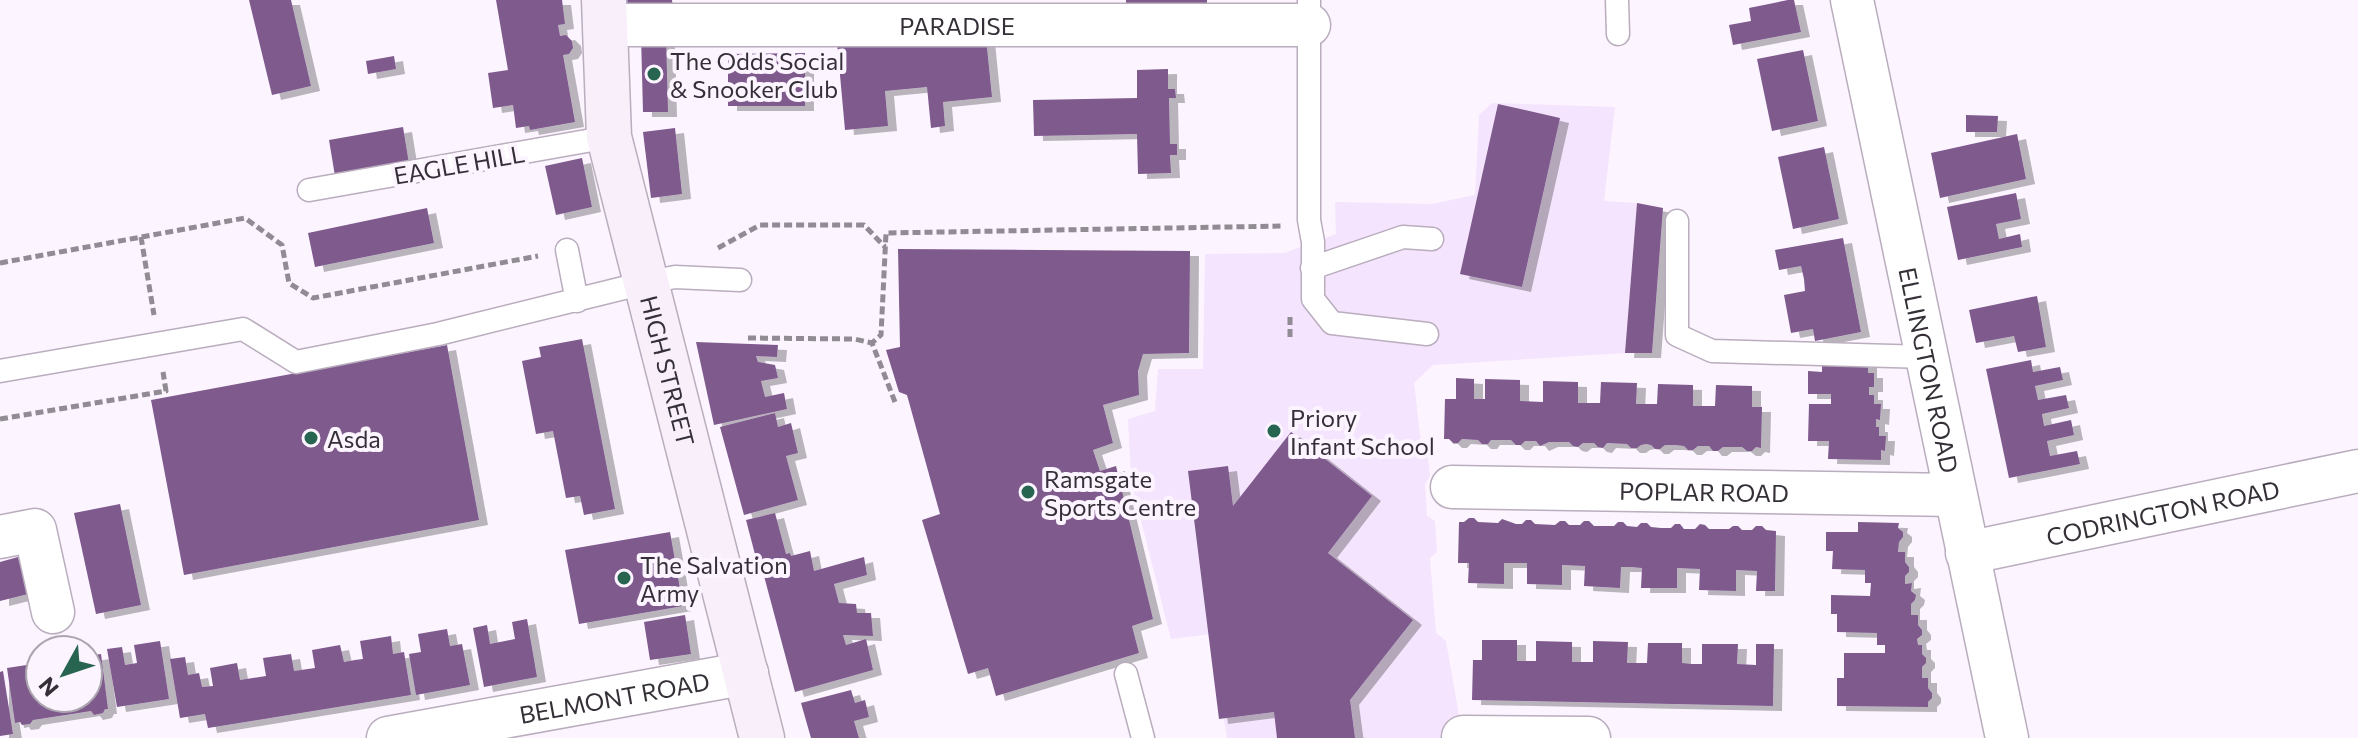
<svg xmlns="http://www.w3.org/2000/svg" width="2358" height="738" viewBox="0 0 2358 738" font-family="Commissioner,sans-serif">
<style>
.built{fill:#f5e4fd}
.building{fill:#7e5a8d;filter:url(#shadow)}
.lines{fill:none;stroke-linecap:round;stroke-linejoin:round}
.lane-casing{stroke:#b9adbe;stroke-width:25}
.street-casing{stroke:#b9adbe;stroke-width:45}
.secondary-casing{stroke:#b9adbe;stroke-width:47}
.path{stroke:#918b94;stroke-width:5;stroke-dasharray:8 4;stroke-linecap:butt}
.lane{stroke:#fff;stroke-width:22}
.street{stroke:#fff;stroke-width:42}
.secondary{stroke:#f8effb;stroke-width:44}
.poi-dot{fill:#286551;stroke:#fcf4ff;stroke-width:3}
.labels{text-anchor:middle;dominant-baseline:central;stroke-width:8;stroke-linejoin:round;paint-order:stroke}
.street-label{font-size:24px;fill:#353037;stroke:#fcf4ff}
.poi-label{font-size:24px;fill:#353037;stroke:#fcf4ff;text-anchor:start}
</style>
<defs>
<filter id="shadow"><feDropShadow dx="9" dy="5" stdDeviation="0" flood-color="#0004"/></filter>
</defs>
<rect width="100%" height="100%" fill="#fcf4ff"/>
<path class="built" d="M1492,103l123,4 -11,94 33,2 -12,150 -192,12 -19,18 7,60 6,5 3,28 -5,8 2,32 8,5 2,31 -7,6 6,75 10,8 17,97h-236l-16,-104 -40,5 -40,-158 -3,-62 27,-8 3,-42h45l2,-115 79,-1 52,-19 -1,-32 97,2 43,-9 4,-80z"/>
<path class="building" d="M249,0h42l20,86 -39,9z
M496,0h66l3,24 -7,1 2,11 6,-1 6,6 1,7 -4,6 -6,1 12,67 -45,8 -1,-4 -13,2 -3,-23 -20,3 -5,-35 20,-3z
M622,0h50l1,8h-51z
M1126,0h81v7l-81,1z
M1788,0h6l7,32 -68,13 -4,-20 22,-4 -2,-13z
M641,36h25l2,76h-25z
M986,38l6,59 -49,5 2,24 -14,2 -4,-41 -42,4 3,35 -43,4 -8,-88z
M1803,50l15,71 -46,10 -15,-72z
M805,53v53h-77v-52z
M394,56l2,13 -28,5 -2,-13z
M1168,69v20h7l1,9h-7l1,46h7v11h-7l1,18 -33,1 -1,-40 -103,2 -1,-36 104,-2v-28z
M1498,104l62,14 -38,169 -62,-13z
M1966,115l32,1 -1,16h-31z
M403,127l7,43 -74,12 -7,-42z
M675,128l7,66 -31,4 -8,-66z
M2017,134l9,45 -86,19 -9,-45z
M1824,147l15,72 -46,10 -15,-72z
M582,158l10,49 -36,8 -11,-49z
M2016,193l5,26 -25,5 3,15 21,-5 2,13 -64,13 -11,-53z
M1637,203l26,5 -11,145h-27z
M427,208l7,35 -119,24 -7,-34z
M1843,238l18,94 -46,9 -2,-12 -22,4 -7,-38 21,-4 -1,-12 -3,-13 -22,4 -4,-20z
M898,249l292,2 -1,102 -46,1 -5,17 1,24 -36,10 10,38 -20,7 7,21 16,-5 37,153 -21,7 7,27 -143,43 -8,-28 -20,6 -46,-154 18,-6 -33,-119 -8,-3 -13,-42 14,-3z
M2037,296l9,51 -28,5 -4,-16 -38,7 -7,-33z
M582,339l33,170 -31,6 -4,-19 -14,2 -13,-67 -17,3 -14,-73 19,-4 -2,-10z
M696,342l82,3 -1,12 -21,-1 2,6 17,3 3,13 -17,3 4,16 19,-4 3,16 -73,16z
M447,345l32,175 -295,55 -33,-175z
M2031,360l2,12 27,-5 3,13 -28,6 3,14 28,-5 3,13 -27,6 2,12 27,-6 3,15 -27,6 3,15 27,-5 3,13 -71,14 -23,-109z
M1822,362l46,1v10h6v14h-5v8h5v9h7l-1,16 -4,-1v8h3v9h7l-1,15 -4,-1v10l-53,-1 1,-18h-21l1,-37h22v-10h-23v-23l14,1z
M1456,378l18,1v20h11v-20l35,1v21l23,1v-21l35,1v21h22l1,-21 36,1 -1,21h21l1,-20 35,1v21h22l1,-21 36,1v21h10l-1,41 -5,-1 -4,4h-5l-5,-4h-19l-5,4h-5l-4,-5h-11l-5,4h-5l-4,-4 -9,-1h-10l-5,4h-5l-4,-4 -5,-1 -5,1 -4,3h-6l-4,-4 -20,-1 -4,5 -5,-1 -4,-4h-11l-5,4 -5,-1 -4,-4h-20l-9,4 -4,-5h-11l-4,4h-5l-5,-5h-20l-3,4h-6l-4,-4 -16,-1 -4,4h-5l-4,-4h-5l1,-40h11z
M775,413l3,14 13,-4 7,30 -12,3 12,44 -54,15 -24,-88z
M1291,432l81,64 -44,57 85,67 -63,80 5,38h-78l-3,-26 -55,7 -31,-248 40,-5 5,40z
M120,504l21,101 -45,9 -22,-101z
M775,513l11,41 4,-1 1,3 19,-5 4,20 50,-14 3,18 -33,9 5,19 17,1 1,9h14l2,23 -30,-1 3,10 20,-6 7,31 -78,22 -35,-131 -3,1 -11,-42z
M1469,518h5l4,4 20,1 4,-4 14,5h6l4,-4h5l4,4 20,1 5,-4h5l4,4h11l4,-4h5l5,5h20l4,-4h5l4,4 10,1 4,-4h6l4,4 10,1h10l4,-4h5l4,5h11l5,-5 5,1 4,4h20l4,-3h5l4,4h10l4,-4h6l4,4 10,1 -1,60h-19l1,-20 -21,-1v21l-37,-1 1,-21 -23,-1v20h-36l1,-20 -11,-1h-10l-1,21 -36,-2 1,-20 -23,-1v20l-35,-1v-21h-23v21l-36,-1 1,-20h-11l1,-41h5z
M1858,522l41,1 -1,5 5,4v5l-4,5 -1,10h7v10l4,5v5l-4,4v8l7,-1 -1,8 5,4 -1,5 -4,4v11h7v10l4,5v5l-5,4 1,6h4v9l4,4v5l-4,4v11h6v10l4,5v5l-4,4v5l-91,-1v-28h7v-25h41v-8h-8v-12l-40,-1v-18h-6v-19l39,1 1,-13h-6v-13l-33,-1 1,-18h-7v-19h32z
M670,532l13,74 -104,18 -14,-74z
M18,557l10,37 -28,7v-39z
M685,615l6,39 -41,6 -6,-38z
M527,619l10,58 -53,10 -11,-59 14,-3 3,19 25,-5 -3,-17z
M447,629l3,17 12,-2 8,41 -54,10 -7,-41 12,-2 -3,-18z
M391,636l2,18 11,-2 7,43 -203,33 -3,-14 -25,4 -10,-59 15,-2 3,18 11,-2 3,14 11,-1 -3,-18 27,-5 3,17 26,-4 -3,-18 28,-4 3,17 21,-3 -3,-18 28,-5 4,17 11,-2 8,-1 -3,-18z
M1482,640h35v21h19v-20l36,1v20h21v-21l35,1 -1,21h20l1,-20h34v20l10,1h10v-20h36l-1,20 19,1v-21h18l-1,62 -301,-6 1,-40h9z
M160,641l9,58 -52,8 -10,-58 15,-2 3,18 12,-2 -3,-18z
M101,654l7,55h-3l-2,4 -9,2 -3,-4 -58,9 -3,4 -8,1 -2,-3 -5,1 -8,-55 33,-5v35h48v-42z
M3,671l10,63 -13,2v-64z
M851,690l4,13 10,-3 4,17 -15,4 5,17h-48l-10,-35z"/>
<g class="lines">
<defs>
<path id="lane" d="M1309,0v220l4,22v57l19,24 95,11
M1617,0l1,34
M309,190l300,-53
M1677,221v114l35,16 215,6
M567,250l10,51
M1312,268l91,-31 29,2
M0,371l243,-42 53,33 142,-28 206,-51 31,-6 65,3
M1126,674l17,64"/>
<g id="street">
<path id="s1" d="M1852,0l155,738"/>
<path id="s2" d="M605,25h704"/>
<path id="s3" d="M1452,487l503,8"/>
<path d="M0,537l35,-7 18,82"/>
<path id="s4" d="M1967,553l391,-82"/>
<path d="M1463,737l126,1"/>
<path id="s5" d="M388,738l359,-65"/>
</g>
<g id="secondary">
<path id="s6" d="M604,0l5,137 153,601"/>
</g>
</defs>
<use href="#lane" class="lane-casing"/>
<use href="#street" class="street-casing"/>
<use href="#secondary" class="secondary-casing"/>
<path class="path" d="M141,237l13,78
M718,248l42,-23h104l21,22
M0,263l245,-45 37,27 7,38 24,15 225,-42
M1290,317v23
M748,338l106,1 18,4
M895,402l-23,-59 9,-8 5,-102 398,-7
M0,419l166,-28 -3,-19"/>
<use href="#lane" class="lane"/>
<use href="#street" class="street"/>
<use href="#secondary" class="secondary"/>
</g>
<g class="poi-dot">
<circle cx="654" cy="74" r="8"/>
<circle cx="1274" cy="431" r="8"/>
<circle cx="311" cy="438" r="8"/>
<circle cx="1028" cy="492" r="8"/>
<circle cx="624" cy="578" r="8"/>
</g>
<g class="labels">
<g class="street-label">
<text stroke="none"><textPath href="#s2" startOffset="352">PARADISE</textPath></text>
<text transform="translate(459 164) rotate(-10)">EAGLE HILL</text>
<text stroke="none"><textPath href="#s1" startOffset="378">ELLINGTON ROAD</textPath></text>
<text stroke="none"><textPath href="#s6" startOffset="378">HIGH STREET</textPath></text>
<text stroke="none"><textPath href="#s3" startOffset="252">POPLAR ROAD</textPath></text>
<text stroke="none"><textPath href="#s4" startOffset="200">CODRINGTON ROAD</textPath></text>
<text stroke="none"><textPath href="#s5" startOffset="230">BELMONT ROAD</textPath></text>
</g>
<g class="poi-label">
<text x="670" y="60">The Odds Social<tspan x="670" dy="28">&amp; Snooker Club</tspan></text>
<text x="1290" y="417">Priory<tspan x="1290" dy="28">Infant School</tspan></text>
<text x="327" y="438">Asda</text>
<text x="1044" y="478">Ramsgate<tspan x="1044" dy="28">Sports Centre</tspan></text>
<text x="640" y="564">The Salvation<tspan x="640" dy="28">Army</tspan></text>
</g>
</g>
<g transform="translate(64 674) rotate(230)"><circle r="38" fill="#fcf4ff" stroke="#aca6af" stroke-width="2"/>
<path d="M0-6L14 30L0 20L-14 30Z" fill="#286551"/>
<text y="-12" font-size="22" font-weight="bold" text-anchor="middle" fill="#353037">N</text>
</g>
</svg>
